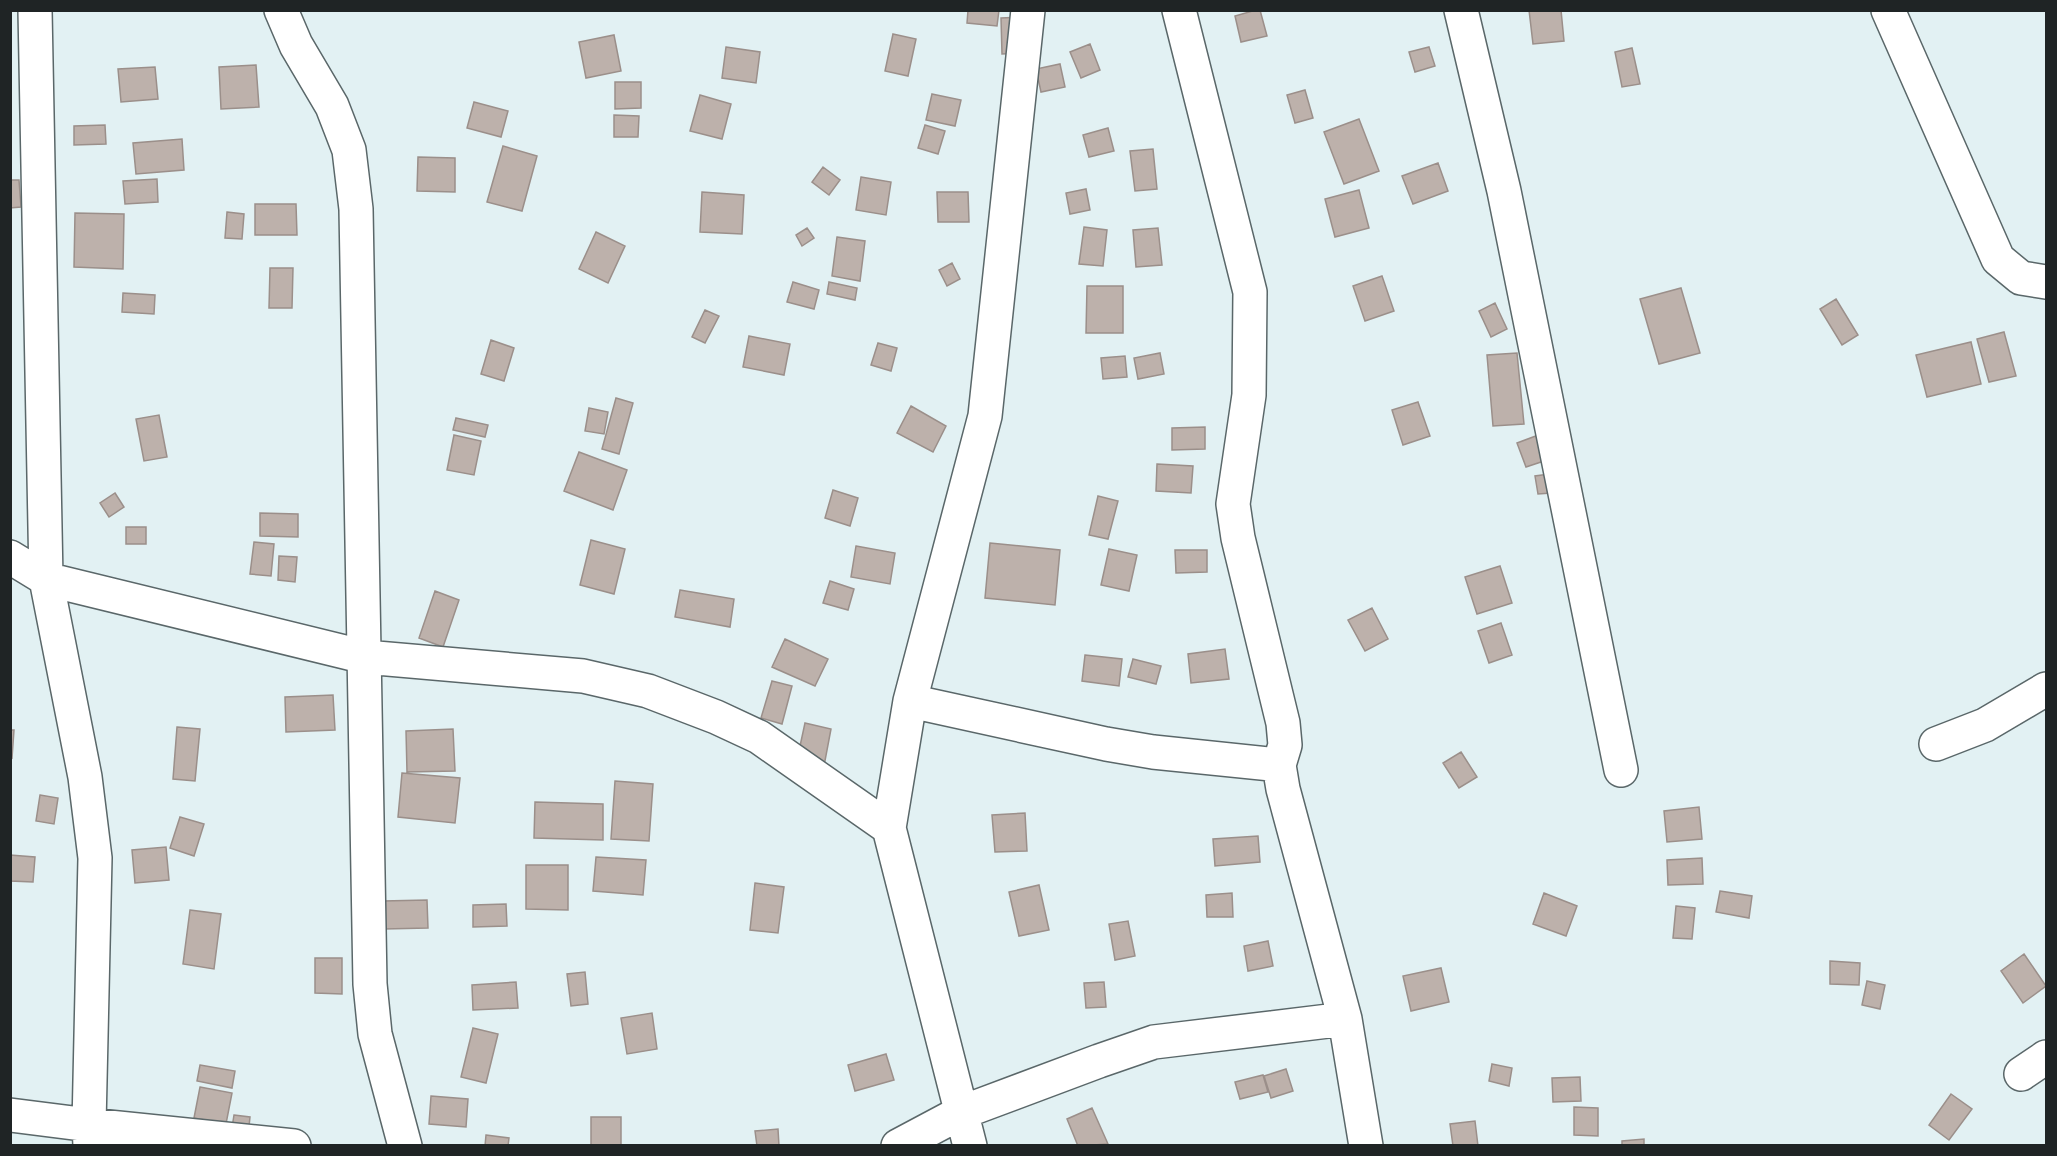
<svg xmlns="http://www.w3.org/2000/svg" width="2057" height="1156" viewBox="0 0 2057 1156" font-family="Ubuntu,sans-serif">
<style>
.building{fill:#bdb1ab;stroke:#9b8f8a;stroke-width:1.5}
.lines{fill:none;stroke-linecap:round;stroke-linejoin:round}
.minor-casing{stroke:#5a6769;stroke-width:36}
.minor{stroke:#fff;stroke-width:33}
</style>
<rect width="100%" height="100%" fill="#e2f1f3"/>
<path class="building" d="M968,10h31l-2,16 -30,-3z
M1256,10h4l7,26 -26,6 -6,-26z
M1529,10h32l3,31 -31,3z
M1022,17l1,36 -21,1 -1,-36z
M893,34l23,5 -8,37 -23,-5z
M614,35l7,36 -35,7 -7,-36z
M1090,44l10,26 -19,8 -11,-26z
M726,47l34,5 -4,31 -34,-5z
M1429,47l6,19 -20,6 -6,-20z
M1632,48l8,36 -18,3 -7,-35z
M1060,64l5,23 -24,5 -5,-23z
M256,65l3,42 -38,2 -2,-42z
M155,67l3,32 -37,3 -3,-33z
M615,82h26v26l-26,1z
M1305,90l8,28 -18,5 -8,-28z
M932,94l29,6 -6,26 -29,-6z
M700,95l31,9 -9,35 -32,-8z
M474,102l34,9 -7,26 -34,-9z
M614,115l25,1 -1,21h-24z
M1359,119l20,52 -35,13 -20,-52z
M105,125l1,19 -32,1v-19z
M925,125l20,6 -7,23 -20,-6z
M1108,128l6,23 -25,6 -6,-22z
M182,139l2,31 -48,4 -3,-31z
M503,146l34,10 -15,55 -35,-9z
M1153,149l4,40 -22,2 -5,-40z
M418,157l37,1v34l-38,-1z
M1438,163l10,28 -35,13 -11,-28z
M823,167l17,13 -11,15 -17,-13z
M861,177l30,5 -5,33 -30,-5z
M157,179l1,23 -33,2 -2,-23z
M10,180h9l2,27 -11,1z
M1086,189l4,21 -20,4 -4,-21z
M1359,190l10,38 -34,9 -10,-38z
M702,192l42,3 -2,39 -42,-2z
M937,192h31l1,30h-31z
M255,204h41l1,31h-42z
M227,212l17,2 -2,25 -17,-1z
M75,213l49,1 -1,55 -49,-2z
M1084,227l23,3 -4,36 -24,-2z
M807,228l7,10 -12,8 -6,-11z
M1158,228l4,37 -26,2 -3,-37z
M596,232l29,14 -17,37 -29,-14z
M837,237l28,4 -5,40 -28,-5z
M952,263l8,16 -13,7 -8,-16z
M270,268h23l-1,40h-23z
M1382,276l12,35 -29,10 -12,-35z
M793,282l26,8 -5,19 -27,-7z
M829,282l28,6 -2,12 -28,-6z
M1087,286h36v47h-37z
M1681,288l19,65 -41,11 -19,-65z
M123,293l32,2 -1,19 -32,-2z
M1836,299l22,36 -16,10 -22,-36z
M1495,303l12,26 -16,8 -12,-26z
M705,310l14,6 -14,27 -13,-6z
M2004,332l12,44 -27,6 -12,-43z
M749,336l41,8 -6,31 -41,-8z
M491,340l23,8 -10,33 -23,-7z
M1971,342l10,42 -54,13 -11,-42z
M878,343l19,5 -6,23 -20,-6z
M1160,353l4,21 -26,5 -4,-21z
M1517,353l7,71 -31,2 -6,-71z
M1125,356l2,21 -24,2 -2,-21z
M616,398l17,5 -14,51 -17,-5z
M1418,402l12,34 -27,9 -11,-35z
M911,406l35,20 -13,26 -36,-19z
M589,408l19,4 -4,22 -19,-3z
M159,415l8,42 -23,4 -8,-42z
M456,418l32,7 -3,12 -32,-7z
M1205,427v22l-33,1v-22z
M1541,434l9,25 -24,8 -9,-24z
M454,435l27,6 -7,34 -27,-5z
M579,452l48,18 -14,40 -49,-19z
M1157,464l36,2 -2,27 -35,-2z
M1549,474l2,19 -13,1 -3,-18z
M833,490l25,8 -8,28 -25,-8z
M115,493l9,14 -15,10 -9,-14z
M1098,496l20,5 -10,38 -19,-4z
M260,513l38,1v23l-38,-1z
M126,527h20v17h-20z
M591,540l34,9 -11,45 -34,-9z
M254,542l20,2 -3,32 -21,-2z
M990,543l70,7 -5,55 -70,-7z
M856,546l39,7 -5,31 -39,-7z
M1109,549l28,6 -8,36 -28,-6z
M1175,550h32v22l-31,1z
M279,556l18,1 -2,25 -17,-2z
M1500,566l12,37 -35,11 -12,-37z
M830,581l24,8 -6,21 -25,-7z
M680,590l54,9 -4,28 -55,-10z
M435,591l24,9 -16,47 -24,-9z
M1372,608l16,31 -23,12 -17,-31z
M1501,623l11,32 -23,8 -11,-32z
M785,639l43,20 -13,27 -43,-19z
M1225,649l4,30 -38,4 -3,-29z
M1085,655l37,4 -3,27 -37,-5z
M1133,659l28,7 -5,18 -28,-7z
M772,681l20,5 -10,38 -21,-6z
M333,695l2,35 -49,2 -1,-35z
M805,723l26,6 -7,37 -27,-6z
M177,727l23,2 -5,52 -22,-2z
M453,729l2,42 -48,1 -1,-41z
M10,730h4l-2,28 -2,-1z
M1461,752l16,25 -18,11 -16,-25z
M402,773l58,5 -5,45 -57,-6z
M615,781l38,3 -4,57 -38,-2z
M40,795l18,3 -4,26 -18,-3z
M535,802l68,2v36l-69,-2z
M1699,807l3,32 -35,3 -3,-31z
M1025,813l2,38 -32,1 -3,-37z
M180,817l24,7 -10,32 -24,-8z
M1258,836l2,26 -45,4 -2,-27z
M166,847l3,33 -34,3 -3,-33z
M10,855l25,2 -2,25 -23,-1z
M596,857l50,3 -3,35 -50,-4z
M1702,858l1,26 -35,1 -1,-25z
M526,865h42v45l-42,-1z
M755,883l29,4 -6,46 -28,-3z
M1039,885l10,45 -30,6 -10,-44z
M1720,891l32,5 -3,22 -33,-6z
M1232,893l1,24h-26l-1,-22z
M1544,893l33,13 -11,30 -33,-12z
M427,900l1,28 -44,1 -1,-28z
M506,904l1,22 -34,1v-22z
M1676,906l19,2 -3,31 -19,-1z
M190,910l31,4 -7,55 -31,-5z
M1128,921l7,35 -20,4 -6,-36z
M1268,941l5,25 -25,5 -4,-25z
M2024,954l22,32 -23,17 -22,-32z
M315,958h27v36l-27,-1z
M1830,961l30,2 -1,22 -29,-1z
M1441,968l8,34 -38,9 -8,-35z
M585,972l3,32 -17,2 -4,-32z
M1867,981l18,4 -5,24 -18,-4z
M516,982l2,26 -45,2 -1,-25z
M1104,982l2,25 -20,1 -2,-25z
M652,1013l5,36 -30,5 -6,-36z
M473,1028l25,6 -12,49 -25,-6z
M886,1054l8,26 -39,11 -7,-26z
M1492,1064l20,4 -3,18 -20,-5z
M200,1065l35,6 -3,17 -35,-7z
M1286,1069l7,22 -22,7 -7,-22z
M1263,1075l5,17 -28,7 -5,-17z
M1580,1077l1,24 -28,1 -1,-24z
M200,1087l32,6 -6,31 -32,-6z
M1951,1094l21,15 -23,31 -20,-15z
M431,1096l37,3 -2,28 -37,-3z
M1574,1107l24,1v28l-24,-1z
M1092,1108l16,36 -30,2 -11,-27z
M234,1115l16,2 -2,19 -17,-2z
M591,1117h30v29h-30z
M1475,1121l3,25h-25l-3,-22z
M778,1129l1,17h-22l-2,-15z
M486,1135l23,3 -1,8h-23z
M1644,1139v7h-22v-5z"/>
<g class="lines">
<defs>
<path id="minor" d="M35,10l11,569 39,198 10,81 -6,267 1,21
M281,10l15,35 36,61 17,44 7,59 14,775 5,50 30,112
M1179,10l71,282 -1,103 -16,109 5,34 45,185 2,22 -6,20 4,24 62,230 21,127
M1461,10l43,181 117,579
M1888,10l110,249 23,19 25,4
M10,557l36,22 319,78 218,19 65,15 68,26 43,20 130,91
M910,701l196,43 47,8 126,13
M1936,744l49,-19 61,-36
M2021,1074l25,-17
M10,1115l79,10 205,21
M898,1146l62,-33 139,-52 55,-19 191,-23
M970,1146l-81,-318 21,-127 75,-285 43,-406"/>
</defs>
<use href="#minor" class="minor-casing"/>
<use href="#minor" class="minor"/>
</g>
<rect width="2057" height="1156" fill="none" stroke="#1f2425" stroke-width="24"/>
</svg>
